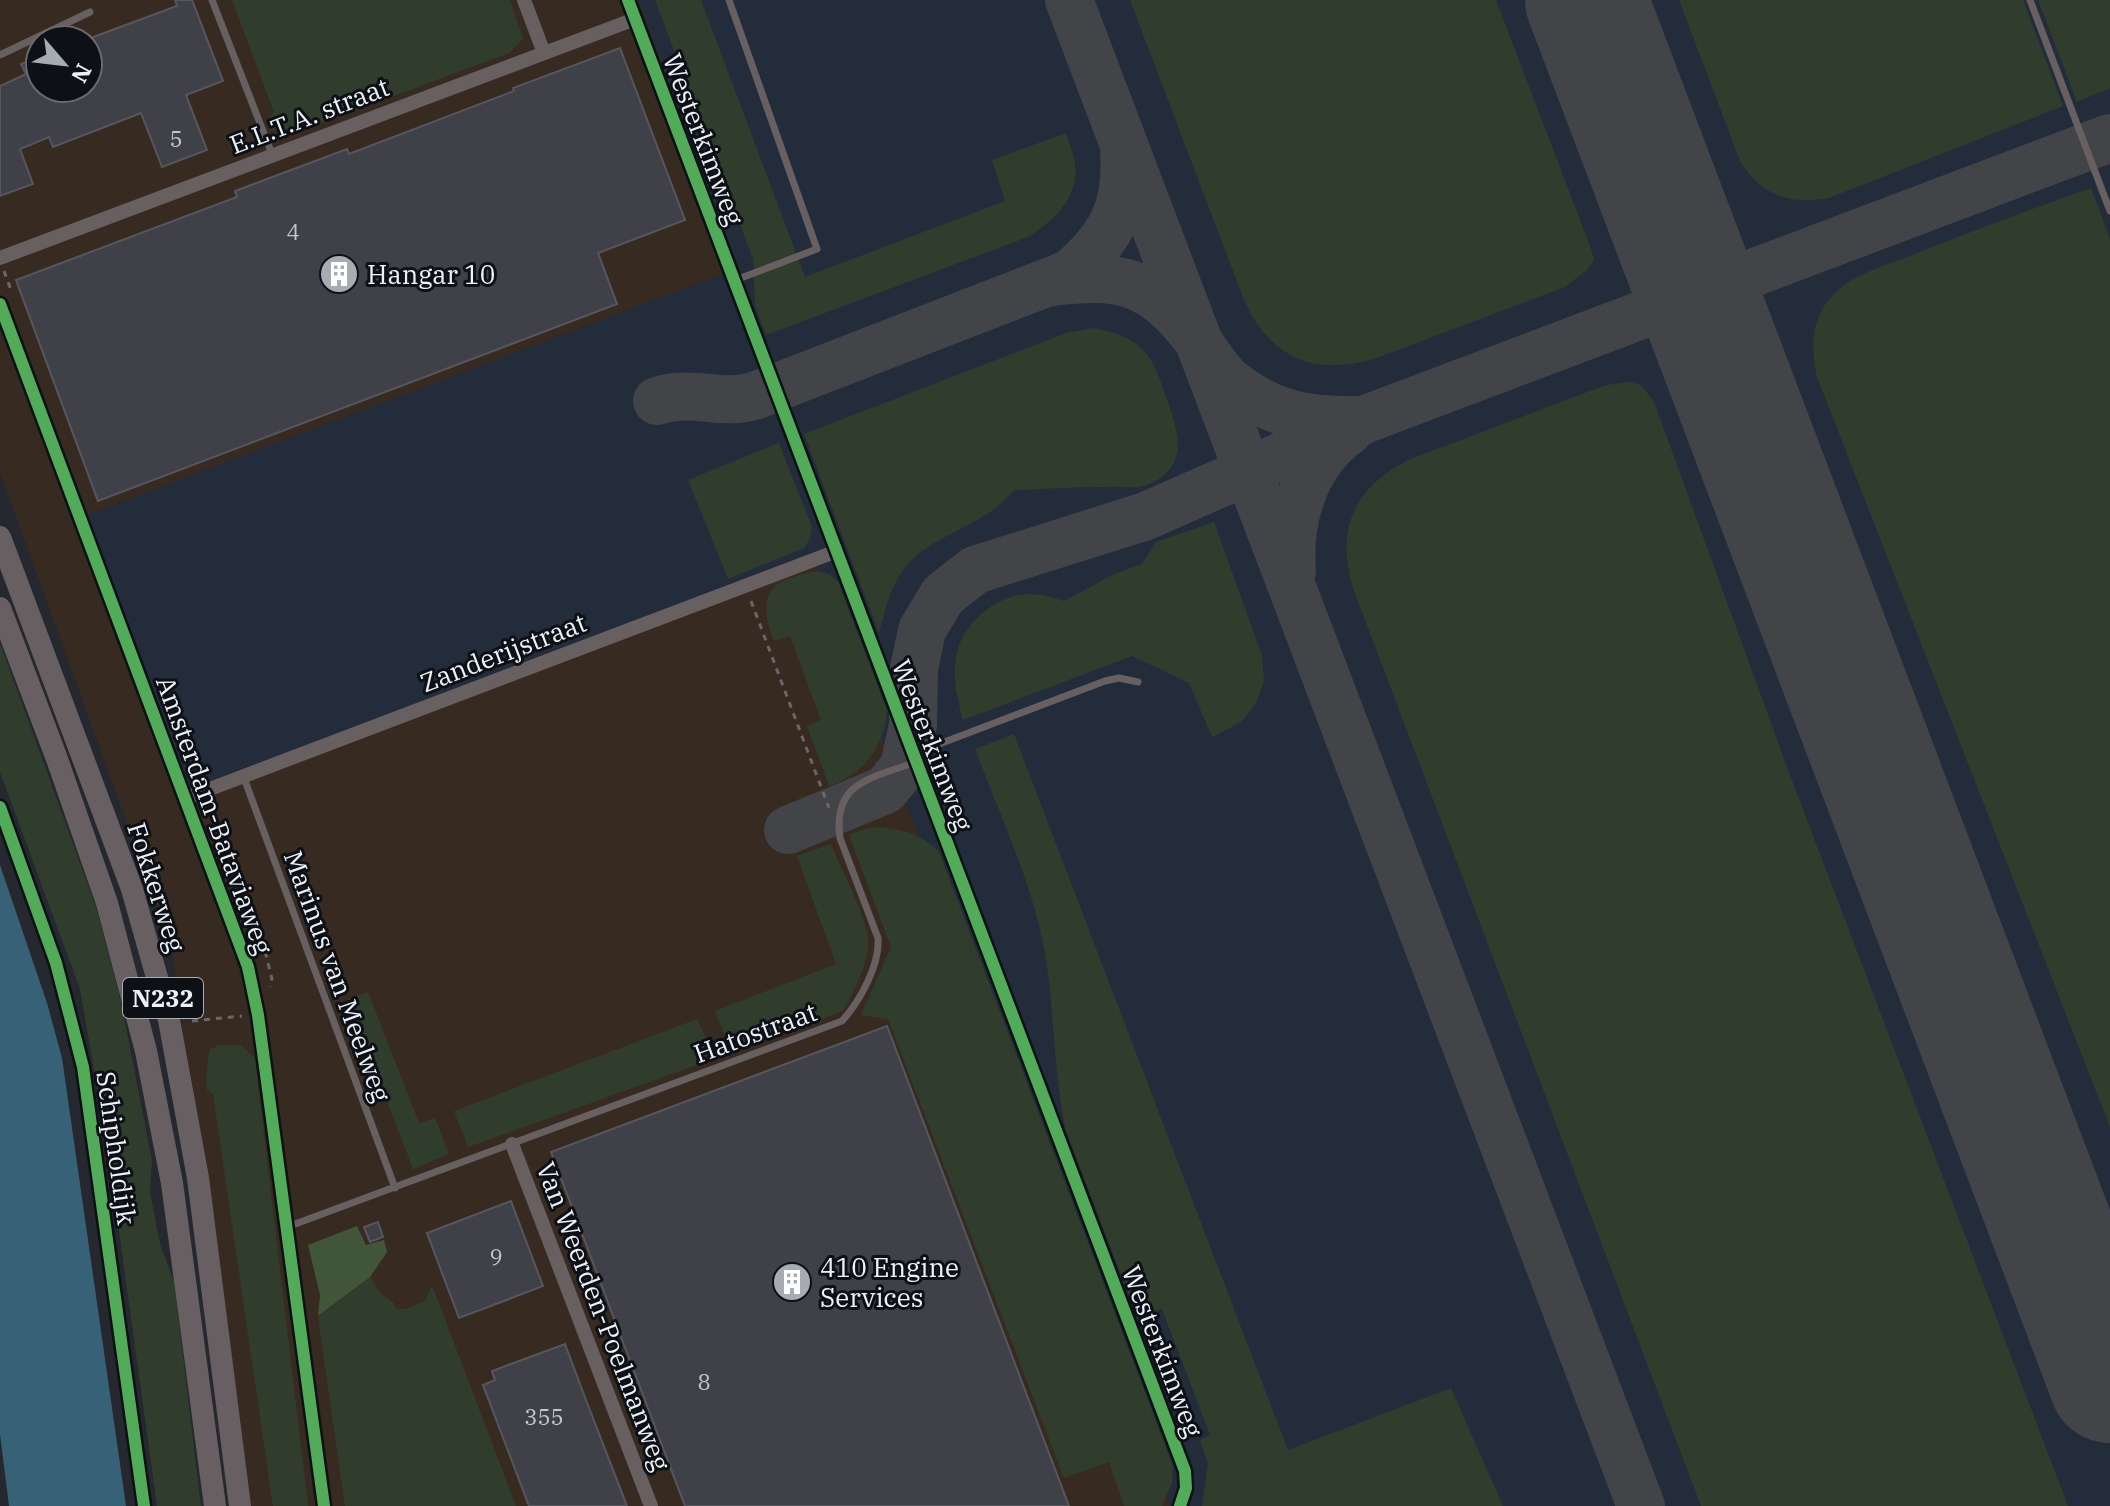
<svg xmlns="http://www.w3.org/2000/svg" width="2110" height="1506" viewBox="0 0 2110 1506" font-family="'IBM Plex Serif',serif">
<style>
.built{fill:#232c3b;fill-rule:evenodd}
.industrial{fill:#372b21;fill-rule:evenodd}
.green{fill:#303d2d}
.forest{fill:#415639}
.water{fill:#376176}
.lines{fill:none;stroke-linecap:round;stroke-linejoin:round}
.taxiway{stroke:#434448;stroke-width:48}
.runway{stroke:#434448;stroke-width:122}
.building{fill:#404049;stroke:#56575d;stroke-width:2}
.path{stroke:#6c6568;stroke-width:3;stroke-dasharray:6 6;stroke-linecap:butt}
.service{stroke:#675f60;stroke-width:7}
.minor{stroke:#675f60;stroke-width:14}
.primary{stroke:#685f62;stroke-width:22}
.cycleway-casing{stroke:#0d1015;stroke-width:17}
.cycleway{stroke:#51ab58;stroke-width:12}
.labels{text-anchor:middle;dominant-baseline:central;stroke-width:6;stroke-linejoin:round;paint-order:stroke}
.number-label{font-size:22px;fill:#c2c6cd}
.shield{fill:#0d1015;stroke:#aaaeb5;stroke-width:2}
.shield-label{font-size:24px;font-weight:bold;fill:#edf2f9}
.street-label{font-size:26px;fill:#edf2f9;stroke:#0d1015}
.poi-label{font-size:26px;fill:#edf2f9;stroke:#0d1015;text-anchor:start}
</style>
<rect width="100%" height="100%" fill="#25292f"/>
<path class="built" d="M0,0h2110v1506h-1821l-56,-452 -233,-655zM40,40h48v48h-48z"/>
<path class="industrial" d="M0,0h638l100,268 -662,251 101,274 638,-232 355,945h-926l-72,-559 -172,-475zM40,40h48v48h-48z"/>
<path class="green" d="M232,0h278l13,39 -14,14 -217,81 -21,-5 -3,-8 6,-9z
M655,0h46l104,277 200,-76 -13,-41 74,-27c3,10 8,21 9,31 4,34 -21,57 -47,73l-262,98 -11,-29 -2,-47z
M1130,0h366l94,246 4,13 -6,10 -23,18 -191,72c-61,17 -103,0 -130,-59z
M1679,0h344l40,106 -234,92c-39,8 -68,-3 -89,-37z
M2038,0h72v88l-33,14z
M2091,188l19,51v888l-293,-750c-7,-30 -6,-62 19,-85 18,-18 48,-26 71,-35 61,-24 122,-47 184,-69z
M1093,328c19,4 37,8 50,22 12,12 17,30 22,44 12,33 27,72 -16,90 -15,6 -28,2 -43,3 -31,0 -62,2 -92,3 -30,38 -83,43 -110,79 -14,18 -19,43 -25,64l-75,-199 262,-101z
M1629,382l12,3 13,17 136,373 278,731h-367l-347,-915c-19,-60 -2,-102 54,-131l198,-75z
M779,443l33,84 -2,11 -6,10 -76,31 -40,-99z
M1214,522l48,133 2,26 -9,24 -14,17 -29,15 -23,-54 -57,-27 -169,64c-5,-20 -11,-41 -7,-62 4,-30 34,-58 64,-63 15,-3 30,2 44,6l48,-26 30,-11 14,-22z
M818,571l11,3 9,8 49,128c-2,36 -23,64 -58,76l-22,-60 14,-6 -31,-84 -16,5c-18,-48 -5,-61 44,-70z
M0,643l96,264 25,95 31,158 -2,32 10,52 14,38 27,224h-44l-50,-362 -27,-155 -80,-217z
M1014,734l274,716 163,-62 52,118h-301l6,-42 -8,-24 10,-5 -48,-126 -25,7 -71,-185c-13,-58 -11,-119 -21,-177 -12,-70 -45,-138 -70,-205z
M880,827c24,3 42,7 59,25l234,614 -1,17 -10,23h-38l-15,-44 -45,16 -176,-459 -27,-4 30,-68 -42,-112 17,-6z
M831,844c10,25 31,64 36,89 6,23 -13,58 -24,78l-112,40 -16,-40 121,-47 -39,-108z
M368,992l51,131 16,-5 14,36 -36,15 -65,-170z
M697,1019l19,39 -248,89 -14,-36z
M218,1045h23l14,14 53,447h-35l-60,-412 -6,-4c-2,-7 1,-32 3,-40z
M370,1277l11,17 13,9 2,6h10l19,-8 7,-16 84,221h-171l-27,-189z"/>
<path class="forest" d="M357,1226l9,19 18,-5 3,12 -17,25 -52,39 2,-21 -12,-50z"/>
<path class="water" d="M0,865l47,138 15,55 64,448h-117l-9,-72z"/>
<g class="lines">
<path class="taxiway" d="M1069,0l572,1506
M1675,235c20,32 33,43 71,39
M1053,282c70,-9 100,0 144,57 10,15 21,33 34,44 41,32 77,38 128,37
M1649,311c60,-3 62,24 82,72
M657,401c36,-12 63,5 97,-5l315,-122c42,-35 59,-67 55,-121
M1292,571c-4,-52 12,-108 57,-140
M788,830l97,-40 19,-23 9,-42 1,-56 8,-39 21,-35 32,-25 171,-54 220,-97 744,-281"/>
<path class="runway" d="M1586,0l524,1382"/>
</g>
<path class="building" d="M175,0h17l31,81 -37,14 21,55 -45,17 -21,-54 -88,34 -4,-10 -29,12 13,35 -33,12v-110l26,-12 -5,-10 19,-7v31h48v-49l89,-33z
M620,48l65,172 -87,33 19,51 -519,197 -82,-221 221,-83 -2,-6 112,-42 2,5 165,-63 -1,-3z
M887,1026l182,480h-384l-134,-354z
M511,1201l32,85 -84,32 -32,-85z
M378,1222l5,15 -13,5 -6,-15z
M565,1344l21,56 41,106h-98l-46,-121 12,-5 -3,-9z"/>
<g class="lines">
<path class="path" d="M4,271l7,19
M751,601l78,207
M257,945l7,2 8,32 -2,8
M192,1021l50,-5"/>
<path class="service" d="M212,0l60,154
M729,0l88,249 -84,32
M2030,0l80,211
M0,55l90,-43
M913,754l192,-73 14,-3 19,4
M244,778l151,410
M287,1227l555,-206c18,-20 38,-56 36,-83l-38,-100c-8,-57 33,-60 76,-76"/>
<path class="minor" d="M524,0l20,53
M628,0l557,1471 1,17 -6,18
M0,258l635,-239
M0,304l248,663 10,48 66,491
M186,798l651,-247
M512,1144l139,362"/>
<path class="primary" d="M0,537l132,352 37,131 29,158 42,328
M0,608l57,151 50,144 39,148 26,132 43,323"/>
<defs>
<path id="cycleway" d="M628,0l557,1471 1,17 -6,18
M0,304l248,663 10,48 66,491
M0,807l56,156 27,104 61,439"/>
</defs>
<use href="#cycleway" class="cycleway-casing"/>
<use href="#cycleway" class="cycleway"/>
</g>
<defs>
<symbol id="building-disc" viewBox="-11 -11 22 22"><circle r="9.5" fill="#a7acb2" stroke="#0d1015"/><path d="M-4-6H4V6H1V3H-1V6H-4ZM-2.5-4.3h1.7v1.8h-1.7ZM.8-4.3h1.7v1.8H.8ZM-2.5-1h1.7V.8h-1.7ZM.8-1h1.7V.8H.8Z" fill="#fff"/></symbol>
</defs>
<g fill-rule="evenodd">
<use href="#building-disc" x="317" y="252" width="44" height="44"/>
<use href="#building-disc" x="770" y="1260" width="44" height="44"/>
</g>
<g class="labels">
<g class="number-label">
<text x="176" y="138">5</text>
<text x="293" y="231">4</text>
<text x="496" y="1256">9</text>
<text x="704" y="1381">8</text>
<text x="544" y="1416">355</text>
</g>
<rect class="shield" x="123" y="978" width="80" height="40" rx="6"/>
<g class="shield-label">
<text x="163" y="998">N232</text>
</g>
<g class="street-label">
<text transform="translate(309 115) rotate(-21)">E.L.T.A. straat</text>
<text transform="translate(704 139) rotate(69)">Westerkimweg</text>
<text transform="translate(503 652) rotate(-21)">Zanderijstraat</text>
<text transform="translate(933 745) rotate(69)">Westerkimweg</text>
<text transform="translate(215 815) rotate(70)">Amsterdam-Bataviaweg</text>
<text transform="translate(157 887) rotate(72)">Fokkerweg</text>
<text transform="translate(338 976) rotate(70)">Marinus van Meelweg</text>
<text transform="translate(755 1032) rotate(-20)">Hatostraat</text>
<text transform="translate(117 1148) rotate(82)">Schipholdijk</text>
<text transform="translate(604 1316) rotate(69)">Van Weerden-Poelmanweg</text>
<text transform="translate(1163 1351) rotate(69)">Westerkimweg</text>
</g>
<g class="poi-label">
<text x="367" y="274">Hangar 10</text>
<text x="820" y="1267">410 Engine<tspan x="820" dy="30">Services</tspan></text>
</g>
</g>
<g transform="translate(64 64) rotate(118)"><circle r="38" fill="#0d1015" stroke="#676a70" stroke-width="2"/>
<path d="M0-6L14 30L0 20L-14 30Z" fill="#a7acb2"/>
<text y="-12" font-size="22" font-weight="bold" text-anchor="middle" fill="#edf2f9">N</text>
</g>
</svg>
